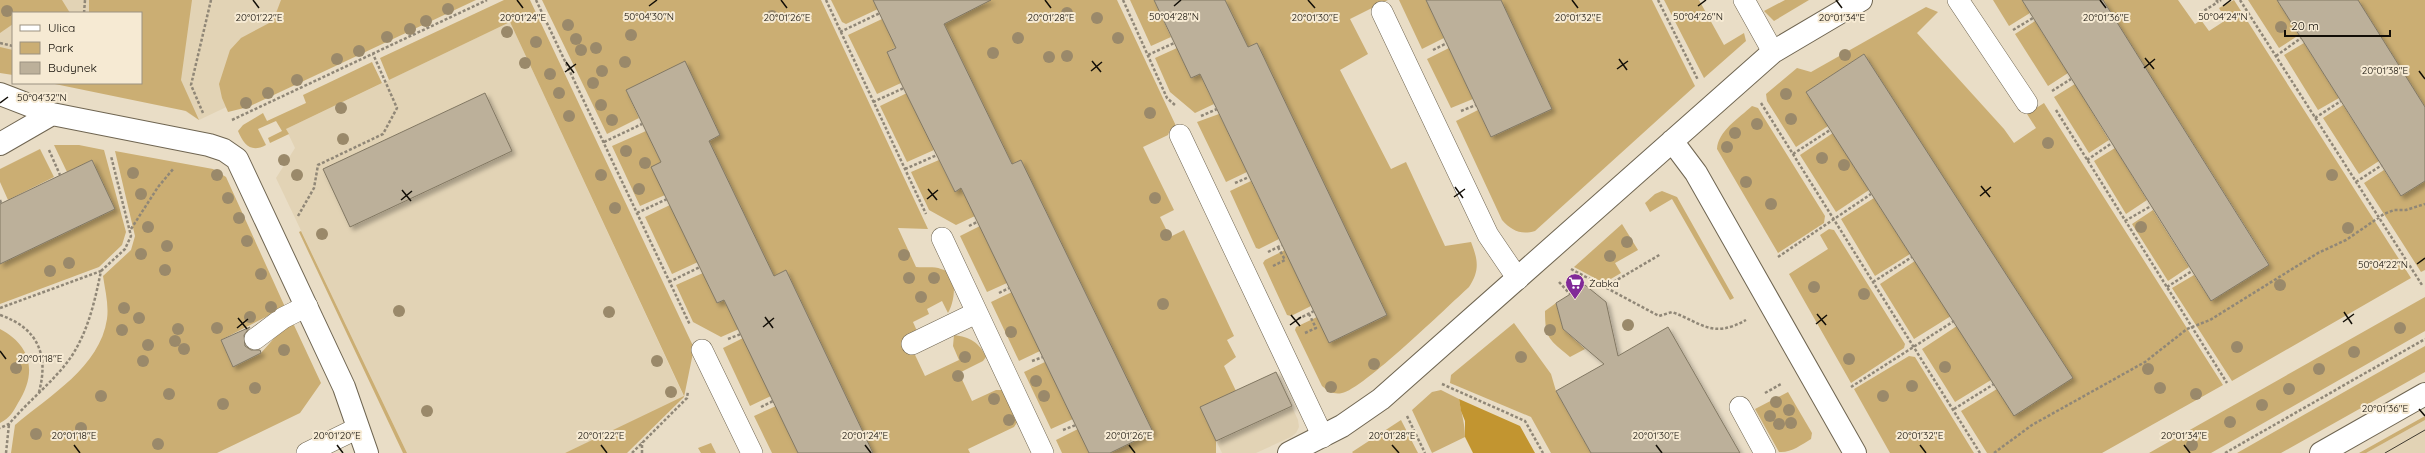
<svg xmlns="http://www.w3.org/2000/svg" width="2425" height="453" viewBox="0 0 2425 453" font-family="Quicksand,sans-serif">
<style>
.built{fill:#e2d3b5}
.green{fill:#cbae73}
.forest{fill:#c29530}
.building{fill:#bcb09a;stroke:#827863;filter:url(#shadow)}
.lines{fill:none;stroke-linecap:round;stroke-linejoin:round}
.lane-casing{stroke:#6f6551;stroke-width:22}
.street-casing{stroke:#6f6551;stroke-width:24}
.secondary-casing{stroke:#6f6551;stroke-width:24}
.path{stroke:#908777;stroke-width:2.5;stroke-dasharray:3 2;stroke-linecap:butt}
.lane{stroke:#fff;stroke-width:21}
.street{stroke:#fff;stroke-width:22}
.secondary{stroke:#fff;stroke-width:22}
.tram{stroke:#3f392f;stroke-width:1}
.tree{fill:#9a896a}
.ticks{fill:none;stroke:#120e07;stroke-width:1.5}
.labels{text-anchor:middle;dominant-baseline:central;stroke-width:4;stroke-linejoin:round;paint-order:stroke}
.poi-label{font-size:10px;fill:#120e07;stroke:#f6ead3;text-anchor:start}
.ticks-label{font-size:10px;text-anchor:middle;fill:#120e07;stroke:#f6ead3;stroke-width:4;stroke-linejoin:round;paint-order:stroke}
</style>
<defs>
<filter id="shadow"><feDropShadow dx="3.5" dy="3.5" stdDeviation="2" flood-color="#0004"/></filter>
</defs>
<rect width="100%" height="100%" fill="#e9ddc6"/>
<path class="built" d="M0,0h452l-253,120 -58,-37v-70h-128v52l-13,-3z
M510,22l174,375 -119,56h-158l-131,-275 19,-30 -9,-19z
M1276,372l22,48 1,7 -3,6 -5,4 -35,16h-34l-22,-46z
M2425,420v33h-59z"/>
<path class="green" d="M0,0h62l8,13h-57v11l-13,9z
M89,0h103l-11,80 18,40 -13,-9 -136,-28h91v-70h-52z
M281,0h195l-228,107 -20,5 -6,-14 -3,-14 11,-34 11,-12 32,-17z
M504,0h26l164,348 -10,49 -57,56h-62l119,-57 -174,-374 -121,58 -9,-22z
M542,0h279l107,229 -30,-1 18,39c8,1 18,-1 25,2 18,4 14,32 7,44l-6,-12 -15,8 2,5 -16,8 4,9 -10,7 18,38 34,-16 -6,-14 1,-11c16,2 25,7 32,22l-3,4 -24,12 13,28 24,-11h7l15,31 -4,6 -46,22 2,4h-97l-87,-183 -12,6 -65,-135 11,-6 -35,-73 -59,28 13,28 -32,16z
M831,0h43l4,9 -32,15 -4,-2z
M946,0h171l59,126 -6,4 -2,5 -25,12 31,63 -14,7 10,20 14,-7 50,106 -7,4 9,17 -12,9 12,25 -35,17 15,33v12h-106l43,-21 -132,-272 -9,4 -68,-140 11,-6z
M1130,0h24l17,37 -20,9z
M1225,0h163l-38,19 18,35 -28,16 51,99 15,-7 39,84 26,-4c7,18 9,28 -2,45 -21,19 -107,103 -127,106 -8,2 -14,-2 -20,-7l-27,-56 1,-3 21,-10 12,26 58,-28 -130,-272 -9,4z
M1399,0h27l18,38 -22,11z
M1501,0h151l43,86 -160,145c-14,4 -23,0 -33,-11l-46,-99 22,-11 13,27 61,-28z
M1664,0h35l25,45 20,-12 2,8 -42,37z
M1785,0h24l-35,21 -10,-10z
M1993,0h29l8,13 -21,13z
M2103,0h75l17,24 6,-4 8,11 17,-11 -7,-12 15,-8 177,278 -179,103 -60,-93 22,-13 17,26 58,-37z
M2248,0h29l22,35 -20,13z
M2358,0h67v107z
M1926,7l12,5 -21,21 87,96 10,14 22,-15 -9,-14 17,-11 179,282 -121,68h-115l-26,-42 36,-22 76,-11 -209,-324 -58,38 22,34 -32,21 -29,-46 -1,-7 31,-26 14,4z
M882,19l14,28 -9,5 14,31 -24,11 -29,-59z
M2035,21l33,52 -20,13 -33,-52z
M2304,43l35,55 -21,12 -34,-55z
M0,47l13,3v25l-13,-2z
M1177,48l14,30 9,-4 14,30 -19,9 -25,-21 -15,-34z
M1449,48l24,51 -22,9 -24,-49z
M372,62l10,21 -96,46 3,5 -19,9 -2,-5 14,-7 -6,-10 -18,8 8,16c-15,8 -22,0 -28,-14l5,-6 20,-12 4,8 39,-18 -3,-8z
M2075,84l34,56 -20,13 -35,-56z
M907,93l27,57 -27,12 -27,-56z
M2343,105l36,56 -20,13 -36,-56z
M1752,106l6,2 67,108 -1,7 -46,30 -61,-104c1,-18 22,-31 35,-43z
M1219,114l28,58 -21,10 -29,-60z
M646,131l15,31 4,33 -25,11 -28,-60z
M1833,133l36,57 -33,22 -36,-57z
M54,145h25l25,5 22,82 -4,13 -23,22 -99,37v-40l115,-55 -23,-49 -25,12z
M2115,148l32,52 -21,14 -32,-53z
M40,149l14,28 -46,23 -8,-18v-13z
M115,151l98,18 13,8 59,130 -64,33 12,27 28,-14 24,-27 8,-3 28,60 -21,30 -83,40h-206l4,-28c34,-29 85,-58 92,-106 2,-14 -2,-29 -4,-43l28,-26 4,-14z
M939,160l16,32 6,-4 14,28 -19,9 -27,-15 -18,-38z
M2384,170l17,26 24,-15v89l-4,2 -57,-89z
M1251,181l28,58 -20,10 -3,-1 -26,-57z
M1662,191l15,6 57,101 -4,2 -58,-101 -22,13 -5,-9 10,-9z
M1874,198l36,56 -35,22 -34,-57z
M670,205l28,57 -26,12 -27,-57z
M2153,210l36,57 -21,14 -36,-57z
M1622,224l16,26 -23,13 6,10 -17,10 -30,-16z
M980,226l27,57 -20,9 -27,-56z
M1829,229l5,1 71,114 -1,4 -53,35 -62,-109 39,-25 -8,-14z
M301,231l106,222h-4l-104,-221z
M1285,250l26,56 -20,10 -4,-1 -24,-52 2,-3z
M1915,261l36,55 -37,23 -34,-55z
M703,273l14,30 7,-3 15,29 -18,8 -28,-15 -17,-37z
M1012,292l28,59 -21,10 -28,-59z
M2425,297v34l-214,122h-62z
M1556,303l7,26 22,20 -15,8c-21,-18 -25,-18 -25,-46z
M1514,323l37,51 5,17 35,62h-40l-20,-36 -81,-34 1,-8z
M1957,326l34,54 -36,22 -33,-53z
M0,329c32,17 37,44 18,74 -5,9 -8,15 -18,20z
M743,338l28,58 -21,10 -27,-58z
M2425,346v26l-144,81h-44z
M1909,356l6,1 59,96h-84l-36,-64z
M1045,362l28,57 -22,10 -27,-57z
M1441,390l18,9c2,13 6,24 6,38l-33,16 -20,-43 20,-18z
M1788,392l24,41 -1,6c-10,6 -20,14 -32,13l-24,-43z
M776,406l22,47h-26l-18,-37z
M2425,416v4l-59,33h-7z
M1401,420l17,33h-65l-1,-1z
M1078,429l11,24h-27l-6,-13z
M711,443l5,10h-15l-3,-5z"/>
<path class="forest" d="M1459,399l61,27 15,27h-62l-8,-16v-16l-4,-10z"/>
<path class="building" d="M873,0h118l-47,24 68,140 9,-4 132,272 -43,21h-21l-128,-265 -6,4 -54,-109 -14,-31 9,-4z
M1154,0h71l23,47 9,-4 130,272 -58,28 -129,-269 -9,4z
M1426,0h75l51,109 -61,28z
M2022,0h81l166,265 -58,36z
M2277,0h81l67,107v74l-24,15z
M1864,54l209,324 -59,38 -208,-324z
M685,61l35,74 -11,6 65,135 12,-6 87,183h-75l-74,-153 -7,3 -66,-136 10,-5 -35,-72z
M485,93l27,58 -162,76 -27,-58z
M92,160l23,49 -115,55v-60z
M1585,285l21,17 12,54 50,-29 72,126h-149l-35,-62 48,-27 -41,-35 -7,-26z
M250,327l-6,8 1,11 6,4h9l1,3 -28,14 -12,-27z
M1276,372l16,34 -76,35 -16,-34z"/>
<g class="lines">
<defs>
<path id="lane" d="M1744,0l29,52
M1958,0l69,103
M1382,12l106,223 30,44
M1180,135l143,302
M942,238l101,215
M255,339l28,-21 24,-12
M912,344l64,-31
M702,350l50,103
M1740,407l25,46
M307,453l51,-25"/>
<path id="street" d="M0,94l52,20 157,31 15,5 13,9 107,228 23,66
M1672,141l24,32 159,280
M0,144l52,-30
M1289,453l53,-27 39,-27 392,-347 88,-52"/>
<path id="secondary" d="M2321,453l104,-59"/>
</defs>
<use href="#lane" class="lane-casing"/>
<use href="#street" class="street-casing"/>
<use href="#secondary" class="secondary-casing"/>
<path class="path" d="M536,0l154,325
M826,0l100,214
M1123,0l44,98 9,8
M1658,0l40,80
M2216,0l2,2 3,-2
M2240,0l182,285
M84,13l1,-13
M2206,18l-4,-6 16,-10
M2013,30l20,-12
M840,32l40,-19
M0,43l13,3
M1433,50l14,-7
M1148,55l26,-12
M2276,56l25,-18
M2052,91l19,-12
M873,102l31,-14
M1761,103l219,350
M2056,110l171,273
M1461,111l15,-6
M203,113l-12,-28 20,-85
M1201,116l16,-7
M2315,118l26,-17
M232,120l255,-120
M604,142l38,-18
M49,150l11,25
M1793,154l37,-24
M2087,160l25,-17
M905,169l32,-14
M2356,182l26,-17
M1235,183l14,-6
M0,200l1,3
M637,213l30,-14
M298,216l16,-28 4,-23 65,-31 14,-26 -24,-54
M2125,221l26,-15
M969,226l8,-4
M131,229l27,-42 16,-19
M1268,252l14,-7
M1778,257l93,-63
M1273,266l12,-6 -7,-13
M1571,269l88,47 13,-4c30,11 40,27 74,8
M101,271l24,-22 6,-13 -20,-80
M669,282l31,-15
M1559,282l11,12
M1873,282l39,-25
M1605,287l56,-33
M2167,287l25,-16
M999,293l10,-5
M0,308l101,-37c-6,29 -12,57 -28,83 -17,26 -44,46 -64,70l-9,4
M0,315c38,13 49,40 39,77
M1298,319l16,-8
M1305,333l11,-5 -7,-14
M728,339l13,-5
M1032,361l11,-4
M1442,384l83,37 18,32
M1851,387l103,-66
M1765,393l16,-9
M761,407l12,-6
M1954,409l40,-25
M1407,416l18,37
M1063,430l13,-5
M6,453l3,-29
M632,453l55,-55 1,-7
M642,453v-11
M1994,453l38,-28 113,-63 42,-33 23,-9 108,-67 28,-13 38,-26 10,-4h12l19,-6
M2225,453l200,-114"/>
<use href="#lane" class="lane"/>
<use href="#street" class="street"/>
<use href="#secondary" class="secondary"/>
<path class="tram" d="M2385,453l40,-23"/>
</g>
<g class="tree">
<circle cx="448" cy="9" r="6"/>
<circle cx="7" cy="11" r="6"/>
<circle cx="1067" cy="13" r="6"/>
<circle cx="772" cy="16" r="6"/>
<circle cx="1097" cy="18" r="6"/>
<circle cx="426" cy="21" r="6"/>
<circle cx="568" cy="25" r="6"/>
<circle cx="2281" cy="27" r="6"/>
<circle cx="410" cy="29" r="6"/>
<circle cx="507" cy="32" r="6"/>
<circle cx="631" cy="35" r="6"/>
<circle cx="387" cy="37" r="6"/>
<circle cx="1018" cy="38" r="6"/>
<circle cx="1118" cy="38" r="6"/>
<circle cx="576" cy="39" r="6"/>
<circle cx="536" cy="42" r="6"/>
<circle cx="596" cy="48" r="6"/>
<circle cx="581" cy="50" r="6"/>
<circle cx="359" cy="51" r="6"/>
<circle cx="993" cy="53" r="6"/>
<circle cx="1845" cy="55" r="6"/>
<circle cx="1067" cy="56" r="6"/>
<circle cx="1049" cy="57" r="6"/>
<circle cx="337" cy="59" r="6"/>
<circle cx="625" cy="62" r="6"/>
<circle cx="525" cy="63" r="6"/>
<circle cx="602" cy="71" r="6"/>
<circle cx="550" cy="74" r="6"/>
<circle cx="297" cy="80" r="6"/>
<circle cx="593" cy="83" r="6"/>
<circle cx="268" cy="93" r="6"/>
<circle cx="559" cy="93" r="6"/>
<circle cx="1786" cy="94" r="6"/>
<circle cx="246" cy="103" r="6"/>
<circle cx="601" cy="105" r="6"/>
<circle cx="341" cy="108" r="6"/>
<circle cx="1150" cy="113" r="6"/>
<circle cx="569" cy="116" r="6"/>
<circle cx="1791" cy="119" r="6"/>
<circle cx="612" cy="120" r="6"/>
<circle cx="1757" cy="124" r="6"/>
<circle cx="1735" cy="133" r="6"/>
<circle cx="343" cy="139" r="6"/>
<circle cx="2048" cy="143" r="6"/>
<circle cx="1727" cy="147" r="6"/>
<circle cx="626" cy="151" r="6"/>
<circle cx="1822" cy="158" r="6"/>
<circle cx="284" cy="160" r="6"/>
<circle cx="645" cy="163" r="6"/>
<circle cx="1844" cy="165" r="6"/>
<circle cx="133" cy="173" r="6"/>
<circle cx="217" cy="175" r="6"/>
<circle cx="297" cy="175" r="6"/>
<circle cx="601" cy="175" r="6"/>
<circle cx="2332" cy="175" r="6"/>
<circle cx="1746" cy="182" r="6"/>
<circle cx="639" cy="189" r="6"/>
<circle cx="141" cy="194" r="6"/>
<circle cx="228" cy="198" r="6"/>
<circle cx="1155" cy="198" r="6"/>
<circle cx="1771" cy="204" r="6"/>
<circle cx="615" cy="208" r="6"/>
<circle cx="239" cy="218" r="6"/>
<circle cx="148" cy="227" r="6"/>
<circle cx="2141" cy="227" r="6"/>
<circle cx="2348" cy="228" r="6"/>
<circle cx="322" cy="234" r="6"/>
<circle cx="1166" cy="235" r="6"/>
<circle cx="247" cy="241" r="6"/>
<circle cx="1627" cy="242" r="6"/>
<circle cx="167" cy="246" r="6"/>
<circle cx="141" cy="254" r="6"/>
<circle cx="904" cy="255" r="6"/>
<circle cx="1610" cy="256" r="6"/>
<circle cx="69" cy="263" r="6"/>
<circle cx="165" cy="270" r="6"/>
<circle cx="50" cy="271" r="6"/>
<circle cx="261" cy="274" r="6"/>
<circle cx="909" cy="278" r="6"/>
<circle cx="934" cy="278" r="6"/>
<circle cx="2280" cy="285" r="6"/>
<circle cx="1814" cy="287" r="6"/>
<circle cx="1864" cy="294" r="6"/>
<circle cx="921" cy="297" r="6"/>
<circle cx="1163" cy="304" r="6"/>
<circle cx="271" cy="307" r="6"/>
<circle cx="124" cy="308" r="6"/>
<circle cx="399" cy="311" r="6"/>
<circle cx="609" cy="312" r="6"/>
<circle cx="250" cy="317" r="6"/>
<circle cx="139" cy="318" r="6"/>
<circle cx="1628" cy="325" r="6"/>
<circle cx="217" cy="328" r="6"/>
<circle cx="2400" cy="328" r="6"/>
<circle cx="178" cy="329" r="6"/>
<circle cx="122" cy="330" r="6"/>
<circle cx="1550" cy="330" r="6"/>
<circle cx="1011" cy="332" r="6"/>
<circle cx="175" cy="341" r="6"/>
<circle cx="148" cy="345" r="6"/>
<circle cx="2237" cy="347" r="6"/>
<circle cx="184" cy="349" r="6"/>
<circle cx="284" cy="350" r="6"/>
<circle cx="2354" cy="352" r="6"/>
<circle cx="965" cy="357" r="6"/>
<circle cx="1521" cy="357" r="6"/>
<circle cx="1849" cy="359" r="6"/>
<circle cx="143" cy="361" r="6"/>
<circle cx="657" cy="361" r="6"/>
<circle cx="1374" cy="364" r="6"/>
<circle cx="1945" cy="367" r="6"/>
<circle cx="16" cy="368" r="6"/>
<circle cx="2148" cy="369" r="6"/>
<circle cx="2319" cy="369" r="6"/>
<circle cx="958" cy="376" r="6"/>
<circle cx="1036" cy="381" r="6"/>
<circle cx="1912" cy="386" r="6"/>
<circle cx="1331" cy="387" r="6"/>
<circle cx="255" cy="388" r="6"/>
<circle cx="2160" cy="388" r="6"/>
<circle cx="2289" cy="389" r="6"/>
<circle cx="671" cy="392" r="6"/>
<circle cx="169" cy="394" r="6"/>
<circle cx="2196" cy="394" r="6"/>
<circle cx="101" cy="396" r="6"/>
<circle cx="1044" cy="396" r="6"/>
<circle cx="1883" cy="396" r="6"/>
<circle cx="994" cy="399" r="6"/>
<circle cx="1776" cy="402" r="6"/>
<circle cx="223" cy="404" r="6"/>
<circle cx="2262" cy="405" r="6"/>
<circle cx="1789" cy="410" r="6"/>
<circle cx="427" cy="411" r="6"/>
<circle cx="1770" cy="416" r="6"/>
<circle cx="1009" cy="420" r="6"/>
<circle cx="2230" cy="422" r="6"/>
<circle cx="1791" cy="423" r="6"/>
<circle cx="1779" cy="424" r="6"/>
<circle cx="81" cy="428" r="6"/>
<circle cx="36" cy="434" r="6"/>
<circle cx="158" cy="444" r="6"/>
<circle cx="2192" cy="445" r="6"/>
</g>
<path class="ticks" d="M253,0l6,8M517,0l6,8M781,0l6,8M1045,0l6,8M1308,0l7,8M1572,0l6,8M1836,0l6,8M2100,0l6,8M649,6l8,-6M1174,6l7,-6M1698,6l8,-6M2223,6l8,-6M2145,58l9,11M1619,59l8,11M1092,61l9,11M566,62l8,11M2144,68l11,-9M1617,69l11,-8M1091,71l11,-9M2419,71l6,8M565,72l11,-8M0,103l8,-6M1981,186l9,11M1455,187l8,11M928,189l9,11M402,190l9,11M1980,196l11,-9M1454,197l11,-8M927,199l11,-9M401,200l11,-9M2417,264l8,-6M2344,312l8,12M1817,314l9,11M1291,315l9,11M765,317l8,11M238,318l9,11M2343,322l11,-8M1816,324l11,-9M1290,325l11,-8M763,327l11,-9M237,328l11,-9M0,351l6,8M2419,409l6,7M74,445l6,8M337,445l6,8M601,445l6,8M865,445l6,8M1129,445l6,8M1392,445l7,8M1656,445l6,8M1920,445l6,8M2184,445l6,8"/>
<defs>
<symbol id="supermarket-pin" viewBox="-11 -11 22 30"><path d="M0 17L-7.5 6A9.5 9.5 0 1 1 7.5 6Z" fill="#812a98" stroke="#f6ead3"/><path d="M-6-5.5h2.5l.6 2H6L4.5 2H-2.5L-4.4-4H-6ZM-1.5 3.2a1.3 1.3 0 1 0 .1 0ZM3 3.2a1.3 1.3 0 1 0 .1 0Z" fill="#fff"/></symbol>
</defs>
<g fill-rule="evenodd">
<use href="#supermarket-pin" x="1564" y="272" width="22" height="30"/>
</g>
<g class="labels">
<g class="poi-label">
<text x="1589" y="283">Żabka</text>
</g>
</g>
<g class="ticks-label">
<text x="649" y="20">50°04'30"N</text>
<text x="1174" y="20">50°04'28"N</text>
<text x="1698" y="20">50°04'26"N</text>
<text x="2223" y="20">50°04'24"N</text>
<text x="259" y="21">20°01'22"E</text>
<text x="523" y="21">20°01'24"E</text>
<text x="787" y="21">20°01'26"E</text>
<text x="1315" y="21">20°01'30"E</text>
<text x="1578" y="21">20°01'32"E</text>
<text x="1842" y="21">20°01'34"E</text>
<text x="1051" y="21">20°01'28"E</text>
<text x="2106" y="21">20°01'36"E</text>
<text x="2385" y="74">20°01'38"E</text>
<text x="42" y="101">50°04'32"N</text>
<text x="2383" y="268">50°04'22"N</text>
<text x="40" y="362">20°01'18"E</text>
<text x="2385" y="412">20°01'36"E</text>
<text x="74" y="439">20°01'18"E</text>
<text x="337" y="439">20°01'20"E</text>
<text x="601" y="439">20°01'22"E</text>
<text x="865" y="439">20°01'24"E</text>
<text x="1129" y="439">20°01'26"E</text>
<text x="1392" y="439">20°01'28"E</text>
<text x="1656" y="439">20°01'30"E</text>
<text x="1920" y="439">20°01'32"E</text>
<text x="2184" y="439">20°01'34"E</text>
</g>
<rect x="12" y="12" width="130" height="72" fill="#f6ead3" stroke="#9b9281"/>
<rect x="20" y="25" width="20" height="6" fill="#ffffff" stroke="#9b9281"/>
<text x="48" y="32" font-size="12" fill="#120e07">Ulica</text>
<rect x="20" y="42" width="20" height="12" fill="#cbae73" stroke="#9b9281"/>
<text x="48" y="52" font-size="12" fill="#120e07">Park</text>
<rect x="20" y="62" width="20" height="12" fill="#bcb09a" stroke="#9b9281"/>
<text x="48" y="72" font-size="12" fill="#120e07">Budynek</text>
<path d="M2285 30v6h105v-6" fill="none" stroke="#120e07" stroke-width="2"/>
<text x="2291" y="30" font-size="12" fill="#120e07" stroke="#f6ead3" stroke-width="3" paint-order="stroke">20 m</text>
</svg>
